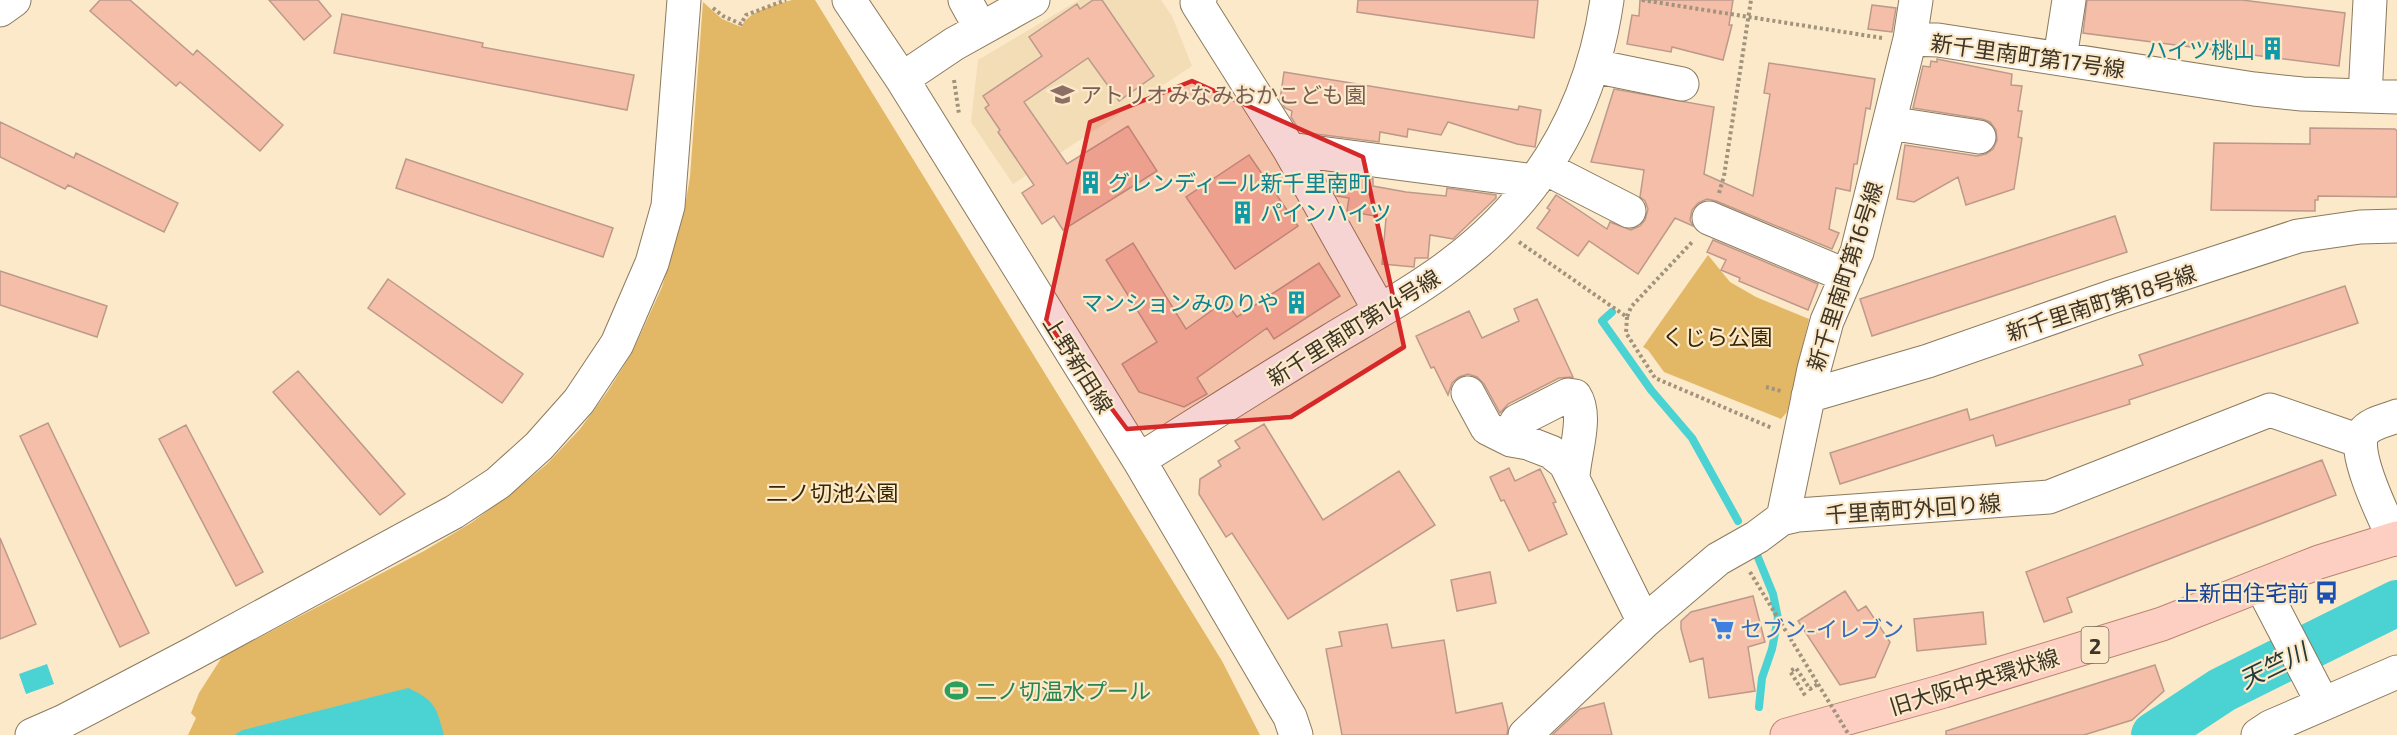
<svg xmlns="http://www.w3.org/2000/svg" width="2397" height="735" viewBox="0 0 2397 735" font-family="'Exo 2','Noto Sans JP',sans-serif">
<style>
.built{fill:#f3ddb6}
.green{fill:#e2b766}
.water{fill:#4bd2d3}
.lines{fill:none;stroke-linecap:round;stroke-linejoin:round}
.stream{stroke:#4bd2d3;stroke-width:8}
.river{stroke:#4bd2d3;stroke-width:46}
.building{fill:#f4bea9;stroke:#bd998c;stroke-width:1.5}
.minor-casing{stroke:#8b7a5d;stroke-width:35}
.major-casing{stroke:#b98471;stroke-width:35}
.path{stroke:#a1937c;stroke-width:4;stroke-dasharray:3 3;stroke-linecap:butt}
.minor{stroke:#fff;stroke-width:33}
.major{stroke:#fdcfc2;stroke-width:33}
.path-bridge{stroke:#a1937c;stroke-width:4;stroke-dasharray:3 3;stroke-linecap:butt}
.marked{fill:#d62828;fill-opacity:0.2;stroke:#d62828;stroke-width:4.5;stroke-linejoin:round}
.labels{text-anchor:middle;dominant-baseline:central;stroke-width:4.5;stroke-linejoin:round;paint-order:stroke}
.shield{fill:#fce9c9;stroke:#766b58;stroke-width:1.5}
.shield-label{font-size:21px;font-weight:bold;fill:#3c3528}
.culture-label{font-size:22px;fill:#0d838f;stroke:#fce9c9;text-anchor:end}
.street-label{font-size:22px;fill:#3c3528;stroke:#fce9c9}
.education-label{font-size:22px;fill:#785e54;stroke:#fce9c9;text-anchor:start}
.park-label{font-size:22px;fill:#382701;stroke:#fce9c9}
.transit-label{font-size:22px;fill:#164399;stroke:#fce9c9;text-anchor:end}
.shop-label{font-size:22px;fill:#366cbe;stroke:#fce9c9;text-anchor:start}
.leisure-label{font-size:22px;fill:#27864d;stroke:#fce9c9;text-anchor:start}
.water-label{font-size:24px;font-style:italic;fill:#223a3a;stroke:#fce9c9}
</style>
<rect width="100%" height="100%" fill="#fce9c9"/>
<path class="built" d="M1079,0h82l11,16 20,50 -179,118 -42,-62 7,-62z"/>
<path class="green" d="M792,0h23l407,661 38,74h-1072l8,-17 -5,-5 8,-20 23,-36 202,-106 47,-28 42,-31 34,-28 33,-35 28,-38 25,-40 29,-64 22,-75 6,-35 13,-175 19,17 19,8c10,-18 32,-21 51,-27z
M1708,255l22,27 26,15 53,22 -22,93 -6,7 -117,-47 -16,-22 -5,-3z"/>
<path class="water" d="M47,664l7,20 -28,10 -7,-20z
M408,688c28,13 28,19 36,47h-210l9,-5z"/>
<g class="lines">
<path class="stream" d="M1612,312l-10,9 49,69 41,48 46,83
M1757,555l16,39 5,24 -6,31 -10,29 -3,29"/>
<path class="river" d="M2154,735l68,-45 175,-87"/>
</g>
<path class="building" d="M100,0h30l63,55 4,-5 86,75 -23,26 -80,-69 -4,4 -86,-75z
M269,0h49l13,16 -27,24z
M1093,0h9l52,76 -35,25 -31,-43 -64,44 43,62 61,-38 29,45 -94,59 -9,-14 -12,8 -20,-31 12,-8 -36,-53 2,-2 -15,-22 4,-3 -6,-9 59,-40 -13,-19 48,-33 3,5z
M1358,0h180l-4,38 -177,-26z
M1640,0h93l-4,25h3l-9,35 -51,-13 -1,5 -44,-8 5,-29 7,1z
M2087,0h155l103,13 -6,53 -256,-33z
M1872,5l24,3 -4,24 -24,-3z
M342,14l141,29 -1,4 152,28 -7,35 -293,-57z
M1937,59l75,15 -1,11 11,1 -4,25h4l-4,26 4,1 -8,51 -48,16 -8,-28 -44,25 -17,-3 8,-54 72,11 9,-2 7,-5 4,-9 -1,-10 -6,-8 -8,-3 -69,-11 10,-42 7,1 1,-6 6,1z
M1769,63l106,16 -5,30 -4,-1 -9,56h-3l-4,27 -14,-3 -7,41 10,4 -7,16 -116,-48 -9,-2 -9,4 -6,7 -2,10 3,6 -18,-8 -37,56 -49,-33 -11,15 -41,-28 13,-18 -3,-2 9,-13 51,34 3,-7 21,8 9,-4 5,-6 3,-11 -3,-8 -5,-4 4,-27 -53,-8 23,-73 100,18 -10,67 49,22 17,-102 -6,-1z
M1284,72l189,31 45,7 1,-4 22,4 -6,37 -18,-3 -69,-22 -7,13 -33,-6 -1,8 -27,-5 -1,10 -71,-9 -9,-3 -8,-13 1,-6 -7,-3 -5,-8z
M0,122l74,36 2,-5 102,50 -14,29 -96,-47 -3,4 -65,-32z
M2310,128l85,1 2,2v66l-79,-1v4h-3v11l-104,-1 3,-67 96,1z
M1249,155l49,71 -63,43 -49,-72z
M406,159l207,69 -10,29 -207,-69z
M1329,173l44,6v7l33,6 40,4 1,-8 49,7v3l-43,41 -23,-4 -2,23h-13l-1,9 -32,-3 4,-46 -39,-7 2,-13 -12,-2 -3,-5 1,-6 -5,-1 -2,-3z
M2115,216l12,36 -255,84 -12,-37z
M1713,240l105,44 -10,26 -69,-29 1,-3 -19,-8 5,-10 -19,-8z
M1133,243l53,86 39,-28 12,16 82,-54 21,33 -66,43 -7,-11 -70,50 10,16 -23,13 -45,-15 -17,-28 35,-22 -51,-82z
M0,271l107,35 -10,31 -97,-32z
M388,279l135,95 -21,29 -134,-95z
M2345,286l13,37 -229,77 1,4 -134,42 -3,-11 -153,49 -10,-31 137,-44 3,11 173,-55 -4,-10z
M1537,299l36,78 -14,1 -51,26 -8,9 -16,-29 -7,-7 -9,-3 -9,3 -7,6 -4,12 -14,-28 -3,1 -15,-32 53,-25 13,27 37,-17 -5,-12z
M298,371l107,123 -25,21 -107,-123z
M48,423l101,210 -29,14 -100,-211z
M1264,424l59,96 76,-49 36,54 -147,94 -56,-86 -6,4 -27,-43 1,-15 21,-13 -3,-5 22,-13 -5,-7z
M186,425l77,147 -27,14 -77,-147z
M2322,460l14,35 -269,103 5,14 -28,10 -18,-50z
M1509,468l6,13 25,-12 16,33 -3,1 14,31 -38,17 -25,-51 -3,1 -11,-24z
M0,538l36,86 -36,15z
M1490,572l6,31 -39,8 -6,-31z
M1845,591l13,20 8,-5 24,36 -15,35 -35,8 -42,-64z
M1753,596l12,46 -17,5 7,44 -46,7 -6,-40 -13,4 -9,-33v-8l10,-9z
M1983,612l3,32 -69,7 -3,-32z
M1387,624l5,24 52,-8 12,73 46,-10 6,25 -1,7h-165l-16,-86 16,-3 -3,-14z
M2155,665l9,26 -32,29 -48,15h-138v-4z
M1604,703l8,32h-60l28,-26z"/>
<g class="lines">
<defs>
<path id="minor" d="M849,0l53,79 237,381 151,257 6,18
M965,0l16,29
M1200,0l-3,3 92,146 91,162
M0,10l14,-10
M1910,39l28,1 316,49 48,5 95,3
M2060,58l9,-58
M1594,66l88,18
M902,79l52,-35 79,-44
M2365,96l5,-96
M1889,123l90,14
M1289,149l246,32
M1545,168l84,43
M1709,218l138,58
M1468,393l19,35 24,12 17,3
M1808,396l120,-35 183,-64 187,-61 62,-9 37,-1
M1139,460c64,-40 128,-81 192,-120 40,-24 82,-47 119,-75 89,-66 141,-155 157,-265
M1573,477c1,-23 15,-61 2,-81l-7,-1 -51,26 -3,6 14,16 23,9 14,11 79,159
M1783,518l31,-149 13,-48 30,-69 53,-213 6,-39
M2394,539c-9,-20 -43,-88 -31,-106 7,-10 24,-13 34,-17
M2261,585l62,119
M32,735l32,-14 128,-67 262,-142 44,-29 41,-37 40,-45 38,-57 35,-81 16,-57 16,-206
M1525,735l119,-113 74,-63 39,-22 24,-18 17,-4 251,-18 221,-87 90,31
M2258,735l12,-8 127,-55"/>
<path id="major" d="M1787,735l157,-44 218,-67 157,-62 78,-24"/>
</defs>
<use href="#minor" class="minor-casing"/>
<use href="#major" class="major-casing"/>
<path class="path" d="M1642,0l240,38
M713,8l10,8 18,8 5,-9 40,-15
M954,80l5,34
M1719,193l5,-17 27,-176
M1519,242l108,75 4,-10 62,-66
M1627,317l-1,16 29,45 117,50
M1766,387l15,4
M1750,572l68,112 -8,5 -14,-21 -6,3 16,26"/>
<use href="#minor" class="minor"/>
<use href="#major" class="major"/>
<path class="path-bridge" d="M1818,684l31,51"/>
</g>
<path class="marked" d="M1192,81l171,76 41,190 -113,70 -164,12 -81,-108 44,-199z"/>
<defs>
<symbol id="building-bare" viewBox="-9 -9 18 18"><path d="M-4-6H4V6H1V3H-1V6H-4ZM-2.5-4.3h1.7v1.8h-1.7ZM.8-4.3h1.7v1.8H.8ZM-2.5-1h1.7V.8h-1.7ZM.8-1h1.7V.8H.8Z" fill="#0f9aa8" stroke="#fce9c9" stroke-width="2.5" paint-order="stroke"/></symbol>
<symbol id="school-bare" viewBox="-9 -9 18 18"><path d="M0-5L7-2L0 1L-7-2ZM-4 1L0 2.5L4 1V4Q0 6-4 4Z" fill="#8d6e63" stroke="#fce9c9" stroke-width="2.5" paint-order="stroke"/></symbol>
<symbol id="bus-bare" viewBox="-9 -9 18 18"><path d="M-5-6H5V4H4V6H2V4H-2V6H-4V4H-5ZM-3.5-4V0h7V-4ZM-3.5 1.2v1.5H-2V1.2ZM2 1.2v1.5H3.5V1.2Z" fill="#1a4fb4" stroke="#fce9c9" stroke-width="2.5" paint-order="stroke"/></symbol>
<symbol id="supermarket-bare" viewBox="-9 -9 18 18"><path d="M-6-5.5h2.5l.6 2H6L4.5 2H-2.5L-4.4-4H-6ZM-1.5 3.2a1.3 1.3 0 1 0 .1 0ZM3 3.2a1.3 1.3 0 1 0 .1 0Z" fill="#3f7fe0" stroke="#fce9c9" stroke-width="2.5" paint-order="stroke"/></symbol>
<symbol id="stadium-bare" viewBox="-9 -9 18 18"><path d="M0-5a6.5 5 0 1 0 0 10a6.5 5 0 1 0 0-10ZM-3.5-1.8h7v3.6h-7Z" fill="#2e9e5b" stroke="#fce9c9" stroke-width="2.5" paint-order="stroke"/></symbol>
</defs>
<g fill-rule="evenodd">
<use href="#building-bare" x="2256" y="32" width="33" height="33"/>
<use href="#school-bare" x="1046" y="78" width="33" height="33"/>
<use href="#building-bare" x="1074" y="166" width="33" height="33"/>
<use href="#building-bare" x="1226" y="196" width="33" height="33"/>
<use href="#building-bare" x="1280" y="286" width="33" height="33"/>
<use href="#bus-bare" x="2310" y="576" width="33" height="33"/>
<use href="#supermarket-bare" x="1706" y="612" width="33" height="33"/>
<use href="#stadium-bare" x="940" y="674" width="33" height="33"/>
</g>
<g class="labels">
<rect class="shield" x="2081.5" y="627" width="27" height="36" rx="4.5"/>
<g class="shield-label">
<text x="2095" y="645">2</text>
</g>
<g class="culture-label">
<text x="2255" y="49">ハイツ桃山</text>
<text x="1108" y="182" text-anchor="start">グレンディール新千里南町</text>
<text x="1260" y="212" text-anchor="start">パインハイツ</text>
<text x="1279" y="302">マンションみのりや</text>
</g>
<g class="street-label">
<text transform="translate(2028 55) rotate(8)">新千里南町第17号線</text>
<text transform="translate(1844 276) rotate(-72)">新千里南町第16号線</text>
<text transform="translate(2101 302) rotate(-18)">新千里南町第18号線</text>
<text transform="translate(1353 327) rotate(-32)">新千里南町第14号線</text>
<text transform="translate(1079 364) rotate(58)">上野新田線</text>
<text transform="translate(1913 508) rotate(-4)">千里南町外回り線</text>
<text transform="translate(1974 681) rotate(-17)">旧大阪中央環状線</text>
</g>
<g class="education-label">
<text x="1080" y="94">アトリオみなみおかこども園</text>
</g>
<g class="park-label">
<text x="1717" y="336">くじら公園</text>
<text x="832" y="492">二ノ切池公園</text>
</g>
<g class="transit-label">
<text x="2309" y="592">上新田住宅前</text>
</g>
<g class="shop-label">
<text x="1740" y="628">セブン-イレブン</text>
</g>
<g class="leisure-label">
<text x="975" y="690">二ノ切温水プール</text>
</g>
<g class="water-label">
<text transform="translate(2273 665) rotate(-26)">天竺川</text>
</g>
</g>
</svg>
